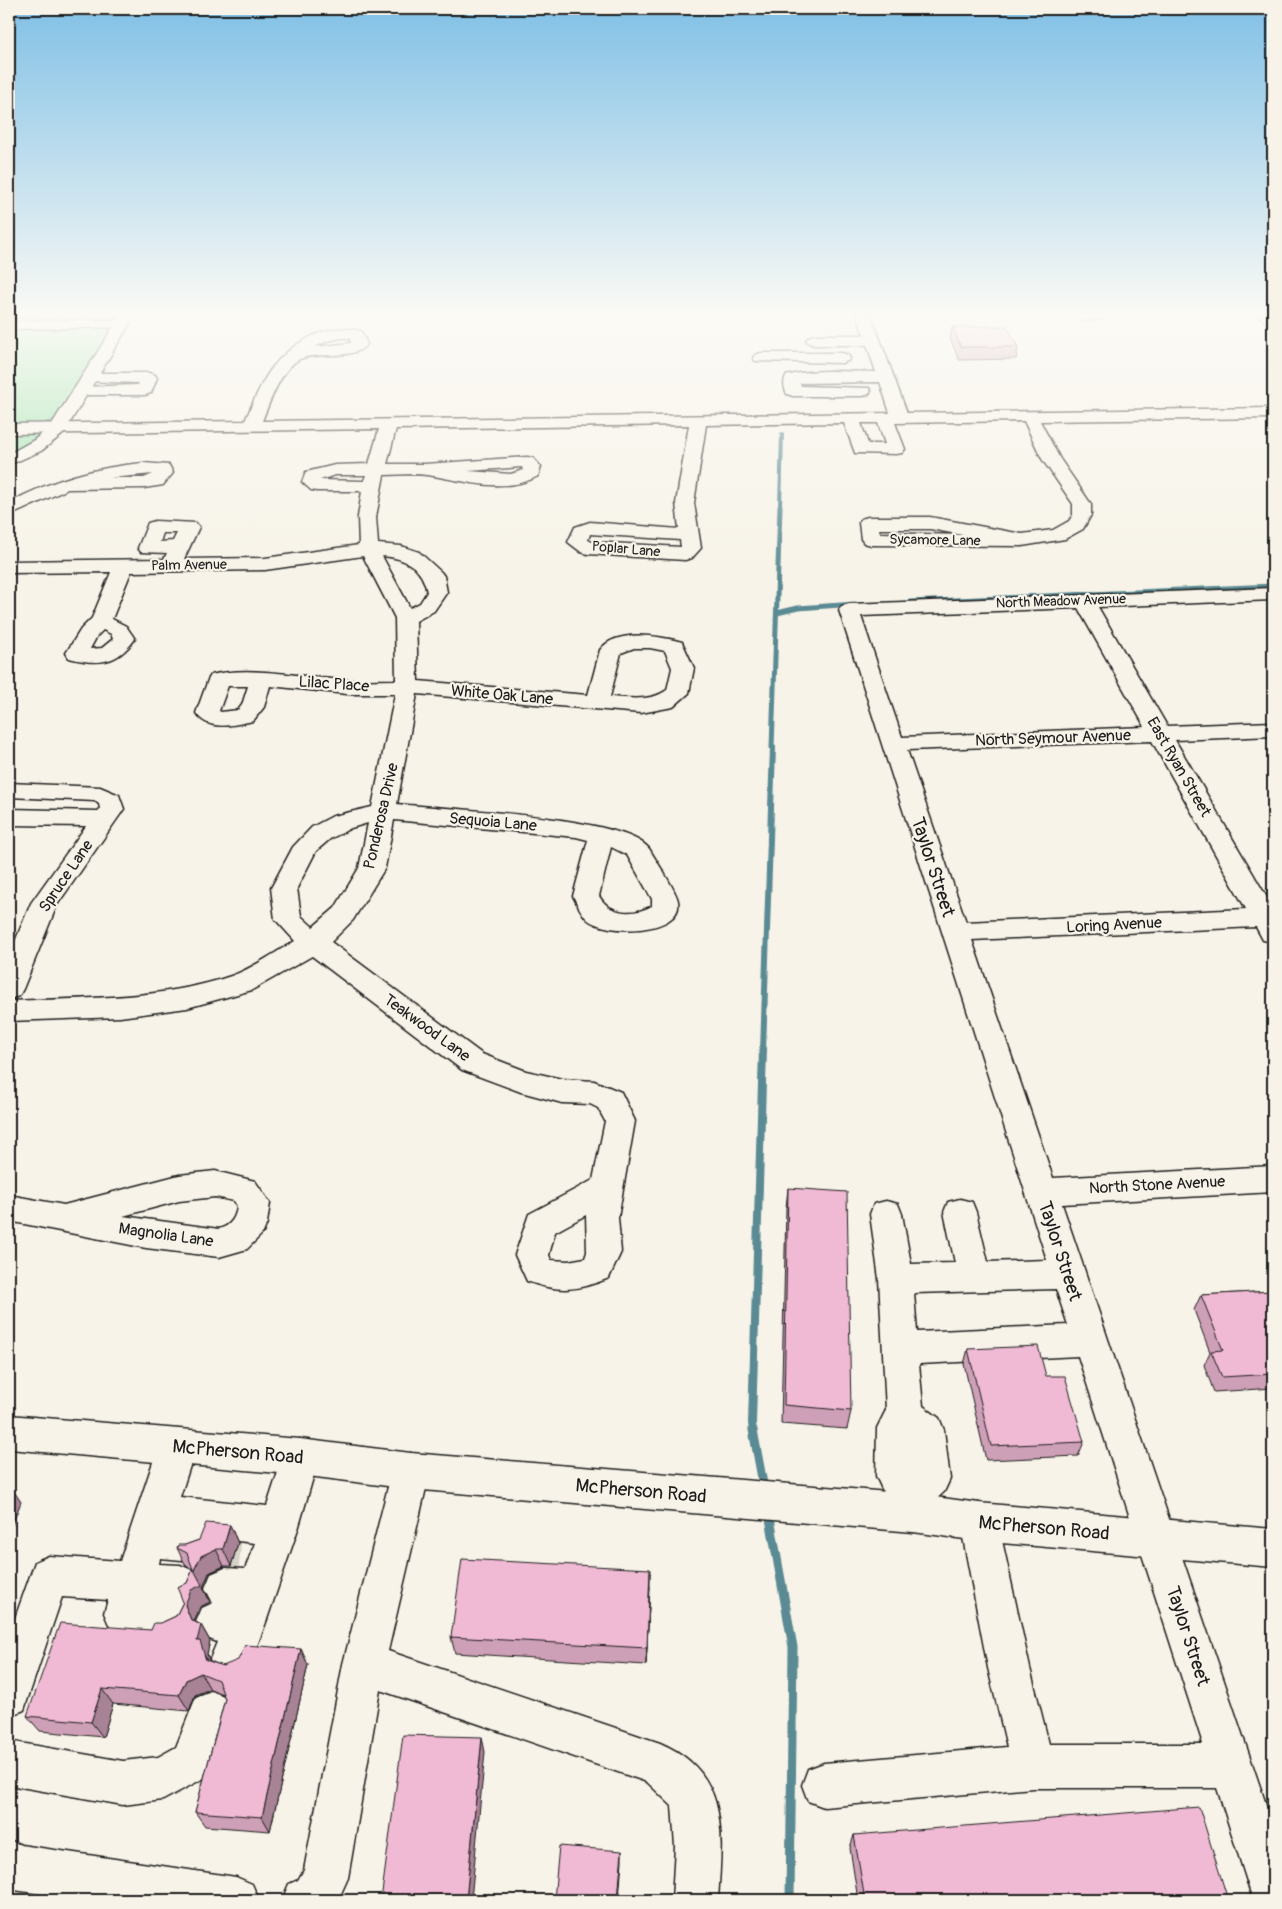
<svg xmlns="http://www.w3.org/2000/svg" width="1282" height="1909" viewBox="0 0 1282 1909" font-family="Pangolin,sans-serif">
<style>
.green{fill:#9fe2ad;stroke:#5e7f64}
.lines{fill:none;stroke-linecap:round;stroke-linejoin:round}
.stream-far4{stroke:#5a8a93;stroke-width:4}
.stream-far3{stroke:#5a8a93;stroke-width:5}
.stream-far2{stroke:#5a8a93;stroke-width:6}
.stream-far1{stroke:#5a8a93;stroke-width:8}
.stream{stroke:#5a8a93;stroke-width:9}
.minor-tunnel{stroke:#d6d3c9;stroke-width:41;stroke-dasharray:41 21;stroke-linecap:butt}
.minor-casing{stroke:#1c1c1c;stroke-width:3}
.major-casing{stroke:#1c1c1c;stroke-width:3}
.minor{fill:#f7f3e8;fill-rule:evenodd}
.major{fill:#f7f3e8;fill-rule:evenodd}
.wall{fill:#cea0b7;stroke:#1c1c1c}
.shaded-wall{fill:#a88295;stroke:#1c1c1c}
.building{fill:#f0bad5;stroke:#1c1c1c}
.labels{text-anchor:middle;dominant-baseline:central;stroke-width:4.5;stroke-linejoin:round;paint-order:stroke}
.far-street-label{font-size:14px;fill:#1c1c1c;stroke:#f7f3e8}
.street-label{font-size:16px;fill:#1c1c1c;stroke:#f7f3e8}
.near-street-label{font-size:19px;fill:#1c1c1c;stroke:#f7f3e8}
</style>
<rect width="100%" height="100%" fill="#f7f3e8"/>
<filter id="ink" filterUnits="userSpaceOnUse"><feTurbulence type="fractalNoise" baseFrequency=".02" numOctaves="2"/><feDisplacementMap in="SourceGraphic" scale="10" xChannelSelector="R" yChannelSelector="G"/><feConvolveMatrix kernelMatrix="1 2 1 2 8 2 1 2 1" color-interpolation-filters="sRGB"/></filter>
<g filter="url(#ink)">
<path class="green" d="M9,315h112l-67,105 -18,5h-27z
M9,432l32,1 -11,9 -21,12z"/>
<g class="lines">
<path class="stream-far4" d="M780,507l2,-73"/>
<path class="stream-far3" d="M910,602l363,-16
M777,613l21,-5 57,-4
M772,748l8,-242"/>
<path class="stream-far2" d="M763,1051l10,-304"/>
<path class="stream-far1" d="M753,1431l-1,-8 11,-374"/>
<path class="stream" d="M753,1430l11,59
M769,1513l24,134 -3,253"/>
<path class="minor-tunnel" d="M200,1543l71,7"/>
<defs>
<path id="minor" d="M857,315h14l36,98 366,-5v10l-233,3 20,38 31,45v11l-8,14 -18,10 -43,7 -151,-1 -7,-2 -3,-4 -2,-16 2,-4 7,-2h62l92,17 31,-4 16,-9 4,-6v-11l-31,-45 -18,-38 -129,2 10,26 -3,4 -6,1 -41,-1 -11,-30 -138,2 -12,78 7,45 -9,10 -7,2 -97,-6 -7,-2 -13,-10 7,-15 15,-5 89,7 -3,-26 13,-78 -293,4 -9,35h38l102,-7 6,1 8,9 -3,9c-33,19 -76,4 -111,-1 -14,-2 -29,0 -43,0l-8,42 2,27 23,2 18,6 22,20 3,4 3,16 -13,19 -18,10 2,60 170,14 12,-45c16,-22 60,-14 82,-8l12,26 -5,25 -16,14 -32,6 -224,-19 -20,110c45,5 231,12 253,46 6,11 26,40 28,51 6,33 -72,35 -91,18 -6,-6 -10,-16 -14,-23l15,-56 -12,-3 -182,-17 -9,48 -32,52 -22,22 151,112 44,17 36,8 32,2 27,11 14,29 -17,97 3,34 -12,26c-32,13 -49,15 -82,3l-12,-26 14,-41 64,-34 12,-59 -7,-13 -8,-4 -28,-1 -41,-11 -59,-22 -150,-114 -60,34 -65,18 -67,9 -111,4v-20c74,-3 152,-1 222,-25 21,-7 44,-24 64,-35l-20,-22 -4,-31 22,-41 19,-20 21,-11 39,-9 23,-113h-48l-77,-8 -6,21 -11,14c-19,4 -45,11 -57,-8l12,-33 3,-5c41,-10 93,3 135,5 16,1 33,0 50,0l-1,-62 -32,-62 -98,14 -134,2 -19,47 14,7 9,13c-19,26 -37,26 -66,19l-3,-5 15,-24 11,-11 19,-46 -102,1v-12l155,-2 3,-6 -26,-1 -3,-4 10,-25 7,-2 41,2 3,4 -15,32 81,-1 94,-13 -1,-28 4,-26h-45l-6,-1 -9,-8 4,-10 29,-7 34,-1 10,-35 -370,5v-10l236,-3c8,-18 15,-37 27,-53 20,-26 56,-46 89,-37l6,13c-12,17 -50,7 -67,15 -19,9 -30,43 -38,62l628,-8 -10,-31 -80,1 1,3 68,2 2,3 -2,3 -6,2h-70l-6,-2c-3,-5 -4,-13 -1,-18 29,-8 61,-4 90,-4l-9,-27h-53l-5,-2 -3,-3 3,-3 5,-2h50zM342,338h8l1,5 -36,4 12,-6zM861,423h17l7,21h-17zM522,467l1,3 -12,4 -43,-3zM335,475h31l-2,6 -44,-1zM879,529h51l33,6 -83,-2zM163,533h14l-4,8 -13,1zM590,534l90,6 1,7 -89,-5 -4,-2zM382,556c24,2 40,11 45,36l-7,11 -10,5zM103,630l8,4 2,5 -11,9 -12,1 7,-13zM634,648h16l15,3 7,17 -5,22c-17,12 -37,8 -57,7l11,-44zM228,686h20l-6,19 -4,5 -17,2 -2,-1zM368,823l-9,45 -24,40 -22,19 -12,-11 -4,-28 19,-37 14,-12 21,-11zM611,847l16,8 25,44v7c-19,10 -42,9 -53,-10zM586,1215l1,37 -2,6 -17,3 -17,-1 -2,-5 6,-23z
M1067,315h39l-2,3c-10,3 -25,3 -35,0z
M1259,315h14v11l-5,-1z
M122,320l5,1 2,3 -2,3 -118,2v-8z
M761,353h81l6,2 2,3 -2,3 -6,2 -87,-2 -2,-3 2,-3z
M89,373h60l6,2 2,3 -6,15 -6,2h-71l-2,-3 2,-3 6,-2 58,-2 1,-2 -56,-2 -2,-3 2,-3z
M143,463l26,2 4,8 -10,12 -6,1 -13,2 -76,1 -59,27v-13c42,-23 87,-36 134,-40zM153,474l-9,4h-34z
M1273,588v12l-175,7 69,119 106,-4v14l-98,4 98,168v34l-10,-2 -7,-13 -284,13 81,238 220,-12v26l-211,12 211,621v75h-20l-36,-112h-184l-209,19 -16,-6 -6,-16 6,-16 16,-6 183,-16 -19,-79 -28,-146 5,-13 14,-6 14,6 5,13 32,146 19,76h154l-125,-388 -159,8 4,42 16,12 5,12 6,49 -6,13 -13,12 1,9 -5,13 -14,6 -14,-6 -5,-13 -1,-9 -11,-15 -6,-13 1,-48 9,-18 -7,-131 -9,-65 4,-10 12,-3 12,3 4,10 9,50 44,-1 -11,-51 4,-10 12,-3 12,3 4,10 12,50 59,-2 -208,-650 3,-4 7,-2zM1078,608l67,119 -243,10 -41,-121zM1152,741l94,168 -280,13 -59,-172zM1056,1289l12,36 -151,7 -3,-39z
M9,783l91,4 19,8 5,14 -67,96 -34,84 -4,7 -10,3v-43l22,-53 55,-77 -77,-1v-16l89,2 2,-2 -1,-5 -4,-3 -86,-4z
M215,1171l40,10 15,22 -3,20 -4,10 -16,16 -28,8 -73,-9 -137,-27v-26l55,10 115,-30zM215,1197l19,4 3,5c-1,11 -6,20 -18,23l-96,-13 56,-15z
M177,1429l13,6 6,12 -16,50 87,9 20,-62 13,-5 13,5 6,13 -20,69 -34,99 -19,49 -15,6 -15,-6 -6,-15 7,-17 -15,-6 -6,-14 6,-14 11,-5 -8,-15 6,-14 14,-6 20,1 10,-26 -44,-5 2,4 -6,14 -14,5 -33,-3 -1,6 21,1 14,6 6,14 -6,14 -10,4 6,15 -6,14 -14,6 -46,-5 -14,-6 -6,-14 4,-13 -46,-3 -38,113 -15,6v-81l26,-73 14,-6 71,5 38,-114 6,-12z
M411,1453l13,5 6,13 -42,180 272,92c71,30 62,93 58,157h-46l3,-54 -3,-40 -25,-24 -267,-92 -32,188 -10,22h-56l7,-16 9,-4 6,-10 39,-206 49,-193 6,-13z
M211,1691l15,6 6,15 -26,65 -43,23 -40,5 -114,-20v-44l114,20 35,-4 18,-10 20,-50z
M9,1840l12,5 215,32 16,7 7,16h-175l-70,-10 -5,-2z"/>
<path id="major" d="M121,315h14l-72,119 -22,17 -32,14v-11l25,-14 16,-13z
M9,1415l291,24 111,14 502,41 66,9 294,26v38l-294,-26 -66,-9 -502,-43 -111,-14 -291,-26z"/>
</defs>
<use href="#minor" class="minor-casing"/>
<use href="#major" class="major-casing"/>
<use href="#minor" class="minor"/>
<use href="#major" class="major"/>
</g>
<path class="wall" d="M952,327l66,20 -2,12 -57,1 -9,-21z
M788,1188l63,223 -4,18 -66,-5 5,-216z
M1273,1291v97l-59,4 -10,-27 6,-13 -16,-42 7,-15z
M968,1349l78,27 38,66 -6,14 -92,4 -22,-96z
M230,1525l8,18 -7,23h-7l-15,7 -6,14 7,15 -10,5 -6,14 7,4 9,16 -3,13 3,7 13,5 78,-17 7,16 -38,166 -65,-5 -10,-14 30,-113 -2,-5 -13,-5 -15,6 -6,16 -76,-7 -10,33 -63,-6 -13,-15 134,-93 15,-7 7,-14 4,-19 6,-14 -7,-3 -9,-18 22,-8z
M650,1586l-4,79 -191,-12 -4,-16z
M854,1835l374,65h-370l-8,-52z"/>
<path class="shaded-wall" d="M9,1484l12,18 -12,31z
M230,1525l8,18 -7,23 -8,-17z
M216,1549l8,17 -15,7 -6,14 7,15 -10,5 -6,14 7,4 9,16 -3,13 8,22 -18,-35 -6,-21 -6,-15 9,-35 7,-14z
M650,1569v17l-4,79 1,-17z
M301,1649l7,16 -38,166 -8,-14z
M201,1673l9,16 -15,6 -6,16 -10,-16 7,-15z
M102,1689l11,15 -10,33 -12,-15z
M482,1737l3,15 -14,148h-5z
M622,1851v10l-3,39h-1z"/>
<path class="building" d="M1007,326l11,21h-57l-9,-20z
M788,1188l59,4 4,219 -67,-6z
M1273,1291v83l-51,3 -11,-26 12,-1 -22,-55z
M1038,1346l8,30h19l19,66 -93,4 -23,-97z
M206,1523l24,2 -7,24h-7l-15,7 -7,14 8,15 -11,5 -6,15 6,15 10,5 -4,16h3l6,19 17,6 15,-6 7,-15 56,4 -39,168 -67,-5 30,-113 -7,-19 -17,-7 -15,7 -7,15 -77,-6 -11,33 -64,-6 33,-93 91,7 3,-7h7l15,-7 7,-14 -6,-15 10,-4 6,-14 -6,-16 -10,-5 1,-3h7l14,-5z
M462,1559l188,10 -3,79 -196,-11z
M403,1735l79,2 -16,163h-85z
M1199,1807l29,93h-363l-11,-65z
M559,1846l63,5 -4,49h-64z"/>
</g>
<linearGradient id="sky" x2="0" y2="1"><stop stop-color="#80c0e6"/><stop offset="0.54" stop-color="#fbfaf5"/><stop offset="1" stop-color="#fbfaf5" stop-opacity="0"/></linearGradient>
<rect width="1282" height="582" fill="url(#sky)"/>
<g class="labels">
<g class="far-street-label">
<text transform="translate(935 540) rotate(1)">Sycamore Lane</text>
<text transform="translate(626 549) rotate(5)">Poplar Lane</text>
<text transform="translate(189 565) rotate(-1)">Palm Avenue</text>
<text transform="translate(1061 601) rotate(-2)">North Meadow Avenue</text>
</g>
<g class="street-label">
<text transform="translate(334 684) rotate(4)">Lilac Place</text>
<text transform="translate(502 695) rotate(5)">White Oak Lane</text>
<text transform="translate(1053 738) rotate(-2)">North Seymour Avenue</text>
<text transform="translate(1179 767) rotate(60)">East Ryan Street</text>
<text transform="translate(381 816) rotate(-77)">Ponderosa Drive</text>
<text transform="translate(493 822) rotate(5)">Sequoia Lane</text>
<text transform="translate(66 876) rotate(-56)">Spruce Lane</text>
<text transform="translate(1114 925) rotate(-3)">Loring Avenue</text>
<text transform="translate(427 1028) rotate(36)">Teakwood Lane</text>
<text transform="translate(1157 1185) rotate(-3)">North Stone Avenue</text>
<text transform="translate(166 1235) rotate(8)">Magnolia Lane</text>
</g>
<g class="near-street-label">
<text transform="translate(933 867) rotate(72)">Taylor Street</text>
<text transform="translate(1060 1251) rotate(72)">Taylor Street</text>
<text transform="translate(238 1452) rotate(5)">McPherson Road</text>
<text transform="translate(641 1491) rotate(5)">McPherson Road</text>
<text transform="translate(1044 1528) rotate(5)">McPherson Road</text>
<text transform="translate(1188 1636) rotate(72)">Taylor Street</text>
</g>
</g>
<rect width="1282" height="1909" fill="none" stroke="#f7f3e8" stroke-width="30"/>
<rect x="15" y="15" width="1252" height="1879" fill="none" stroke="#1c1c1c" stroke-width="2" filter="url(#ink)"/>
</svg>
